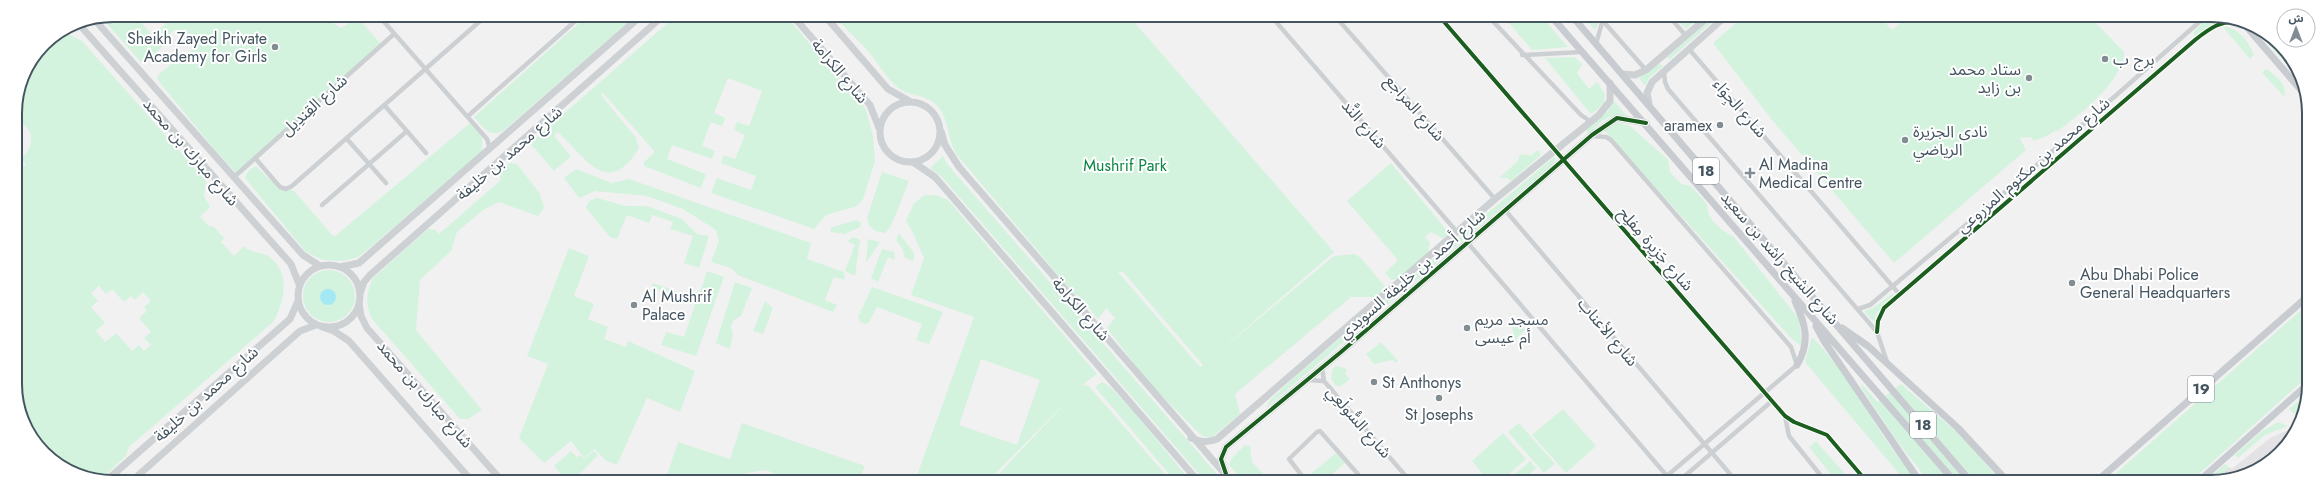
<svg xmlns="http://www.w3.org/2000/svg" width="2324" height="497" viewBox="0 0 2324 497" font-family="Jost,'Noto Sans Arabic',sans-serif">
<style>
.education{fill:#e3e2e4}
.green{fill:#d3f3de;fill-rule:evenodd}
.water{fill:#a4e8f4}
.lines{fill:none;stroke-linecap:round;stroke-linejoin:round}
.street{stroke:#cdd0d2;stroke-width:4.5}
.secondary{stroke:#cdd1d4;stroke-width:7}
.primary{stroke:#c8ccd0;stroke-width:7}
.cycleway-casing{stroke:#fff;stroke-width:6}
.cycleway{stroke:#1b5e20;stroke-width:4}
.poi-dot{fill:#828c93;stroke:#fff;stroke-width:1.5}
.labels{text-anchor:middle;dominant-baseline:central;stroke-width:4;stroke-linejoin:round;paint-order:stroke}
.shield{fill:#fff;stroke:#7d8890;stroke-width:1}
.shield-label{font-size:15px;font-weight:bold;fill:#455560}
.poi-label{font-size:16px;fill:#455560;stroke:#fff;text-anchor:start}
.street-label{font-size:16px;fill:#455560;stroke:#fff}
.park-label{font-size:16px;fill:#0c8542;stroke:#fff}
.rim{fill:none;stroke:#455560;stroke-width:2}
</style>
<rect width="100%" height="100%" fill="#f2f1f1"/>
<path class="education" d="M2304,413l-8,20 -20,25 -27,17 -37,7 17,-15 3,2 38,-31 20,-9z"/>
<path class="green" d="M113,15h22l17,20 19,-16 1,-4h158l4,9 7,4 17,-10 23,26 -139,130 -4,1 -23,-25 -58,-71 1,-4 18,-15h3l5,5 4,-4 -3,-3 8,-10 1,-6 -11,-12h-9l-12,11 1,5 -16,15 -6,1 -40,-45z
M588,15h49l-134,116c-14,7 -20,-4 -29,-14z
M677,15l109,1 80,93 7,27 2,25 -12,38 -6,7 -31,9 -12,14 -103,-36 6,-15 34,12 5,-14 -35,-13 3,-8 11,4 10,-24 -11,-5 3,-8 12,4 13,-35 -34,-13 -14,35 11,5 -3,8 -11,-4 -9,24 13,5 -3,8 -40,-14 -5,14 39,15 -5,14 -57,-22v-4l11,-10 -52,-59 -2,2 35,43 3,10c-31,51 -52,11 -81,-16l-4,4 17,20 -17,15 -24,-28z
M834,16h295l205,236 -119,103 119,-99 21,-2 6,4 27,32 -10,7h-27l-116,97 5,20 -29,24 -9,-2 -52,-52 -43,-56 8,-10 -9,-10 -8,11 -19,-23 -5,-2 -116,-138c-11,-14 -8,-33 -19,-48 -10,-14 -30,-11 -42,-21 -12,-11 -19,-24 -29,-36 -11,-12 -23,-23 -34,-35zM1118,272h5l80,93 -3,2z
M1503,16h38l27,31 -36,3z
M1584,16l17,1 -6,13z
M1674,16h27l-15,13z
M1714,16h5l-50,44 -2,-3z
M1744,16l136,1 12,13 16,-13 13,5 1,-5h168l34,35c0,28 -43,62 -66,79l-2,-1 -9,6 -14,5 -1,-4 -12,1 6,12 -132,113 -122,-143 -59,-77z
M2208,17h19l2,3 -14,2 -20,14 -2,-3z
M2223,27c16,0 26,15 31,28l-4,4z
M2256,30l24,13 18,34z
M58,34h10l14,7 124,140 -2,15 6,11 -10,10 10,10 2,-2 12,13 -3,4 13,14 10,-10c7,8 18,5 26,11 21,17 14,44 4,64l-145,126 -3,9 -26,24h-6l-50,-26 -27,-50 -1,-230 10,-9 -5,-6c13,-12 16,-33 -6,-37 0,-28 9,-66 34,-82v2l6,1 1,-8zM99,286l7,8 6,-5 12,13 7,-6 4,4 8,-8 8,9 -7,6 3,4 -8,7 12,14 -7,6 7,7 -7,6 -5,-6 -7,6 -16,-18 -11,9 -9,-11 9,-8 -14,-16 7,-6 -7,-8z
M1574,57l8,7 -5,9 12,16 8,-7 8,12 -1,9 -11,10h-3l-45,-55z
M1659,64l4,2 -14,12 -4,8 -6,-8z
M2267,69c8,7 21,15 17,28l-22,-25z
M1612,99l15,17c-21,-2 -24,4 -39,18l-2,-4 22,-19z
M1617,122l13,4 38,34 2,12 11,12 10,2 16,18c0,16 14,26 27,33l65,82 3,28 -11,-9 -187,-208z
M470,123l12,14v14l-111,96 -13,10 -14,4 -21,-1 -17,-8 -61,-74 4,-8 7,-4 13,13 25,12 40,46z
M1538,150l3,5 -30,26 -4,-3h-8l18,-16 3,-7 6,-1 4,2z
M943,156l4,8 276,317h-18l-263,-304 -12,-9z
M1554,157l2,2 -3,5 -287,244 4,-8 30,-28z
M510,163l7,1 23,30 4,14 -6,8 -39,-14 -16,8 -26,22 -6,19 -31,29 -4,50 66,80 -14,9h-8l-88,-100c-7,-15 -6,-26 1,-41l55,-49 7,1 4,4 62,-54c-4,-9 2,-12 9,-17z
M1391,163l58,70 -5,6 -13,-7 -6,5 5,6 -2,10 -28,25 -8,2 -7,-7 13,-13 -51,-59z
M576,169l36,14 17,-4 182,64 -4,16 37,13 1,8 -11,-3 -9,23 12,5 -4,7 -95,-37 -7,-7 -20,-6 8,-21 -3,-11 -33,-21 -36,-13 -52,-5 -16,7 -15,-20z
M882,172l27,9 -18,45 -6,7 -9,-2 -7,-5 -2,-8z
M925,195h11l12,5 149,174 -15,11 7,1 82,95h-179l81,-86 -85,86h-73l59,-164 -63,-22 13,-37 -11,-25 -7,-12 8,-18zM981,359l59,21 -23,65 -58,-20z
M597,198l28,8h22l35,13 15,15 12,2 -10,32 -15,-5 9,-27 -23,-7 3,-7 -21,-7 -3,8 -22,-8 -10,24 -7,-2 -24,-29 3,-7z
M856,220l5,3 -1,4 -15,7 -14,-2 -1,-4z
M899,233l15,20v8l-9,-3 -3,-10 -6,-8z
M854,237l6,3 -5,36 -10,-5 10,-26 -8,-4z
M868,239l12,3 -14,21z
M569,248l20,8 -15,40 20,8 -6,15 20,8 -4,12 22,8 2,-6 67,30 -15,41 -33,-14 -30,67 -12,-5 -10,-11 -11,9 -13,-17 -27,22 -25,-25 29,-74 -21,-8z
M882,249l12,3 1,8 -7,-3 -10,25 -7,-4z
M303 296a26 26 0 1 1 52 0a26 26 0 1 1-52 0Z
M707,271l17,6 -28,79 -35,-11 5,-13 18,5 11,-32 -6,-3 3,-7 9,-5z
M735,282l17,6 -11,28 -7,4 -3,6 2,8 -3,15 -14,-6z
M653,283l36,13 -2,7 -3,1 -9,-2 2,-6 -25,-9z
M872,287l71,25 -14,32 -13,-4 6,-16 -45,-17 -8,15 -4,2 -5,-2 -2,-5z
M1892,294h3l-19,20 -2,8 -10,-11 9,-3z
M765,301l8,7 -10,26 -10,-3z
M2307,305v72l-117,105h-84z
M1509,312l16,18 -10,10z
M1812,337c31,31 50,67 74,103 10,15 22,28 33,42h-13l-101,-120z
M1381,342l17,19 -3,2 -2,-3 -19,4 -8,-10z
M1336,366l9,2 2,3 -2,2 5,6 -9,7h-5l-5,-7 1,-9z
M1102,382c14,4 71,78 84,94l2,5h-13l-80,-94z
M1862,384l15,18 24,-18 66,57 34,41h-72l-35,-45 -33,-50z
M2307,394v9l-13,11 -5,-5z
M1563,409l33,37 -30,27 -34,-38z
M2278,422l10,4 -23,9 -27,23 -3,-3 27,-24z
M742,423l123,43 -7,15h-66l-26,-11 -44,7 -3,4h-60l9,-9 10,-30 52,17z
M1519,423l36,41 -11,9 -36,-41z
M1503,433l23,26 -25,22h-12l-17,-20z
M1816,441l30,34 4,7h-13l-28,-35z
M1245,445l5,1 2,16 18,19h-27l-14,-16 3,-7z
M571,451l6,6 3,-2 4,4 10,-8 4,4 -25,26h-6l-13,-15z
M1336,453l9,10 -21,18h-15l-3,-3z
M1530,461l6,7 -14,13h-15z
M2225,464l4,3 -17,15h-7z"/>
<path class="water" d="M320 297a8 8 0 1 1 16 0a8 8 0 1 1-16 0Z"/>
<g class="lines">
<path class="street" d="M378,15l109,124 3,10
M1271,16l186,216
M1335,16l160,183
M1439,16l346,400 9,6 33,13 40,47
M1488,16l93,99 9,6
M1669,16l17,20
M1603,21l43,49
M1596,44l8,-28
M1689,49l211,246
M1522,55l60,-3
M1664,71l1,11 3,7 209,243 10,30
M385,106l41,47
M468,116l114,-101
M1592,136l14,1 5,3 180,207 6,18 -136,116
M347,139l39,44
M255,158l25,29 6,2 6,-3 195,-171
M234,177l160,-143
M322,205l85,-74
M1505,210l231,271
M1467,242l200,234
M1858,309l12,-4 152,-127 183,-161
M1877,332l1,-11 6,-13 311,-268c15,-12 27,-21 47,-17
M1322,367l2,14 86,100
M1308,380l16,1
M1785,416l4,20 37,46
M1306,481l-17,-22 28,-27 3,-1 44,50
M1679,481l93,-80"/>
<path class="secondary" d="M793,16l77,89 9,23
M825,16l63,73 23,13
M94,19l209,236 17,11
M77,22l214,242 8,20
M1623,74l12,1 11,-5 63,-54
M880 132a30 30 0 1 1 60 0a30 30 0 1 1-60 0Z
M1649,104l-2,-11 5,-11 74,-66
M941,131l4,14 14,22 265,306
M913,162l22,15 263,304
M298 296a31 31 0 1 1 62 0a31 31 0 1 1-62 0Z
M340,267l19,-4 283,-248
M360,294l4,-12 6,-7 294,-260
M359,303l2,13 6,12 134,152
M322,327l12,4 15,10 122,139
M1191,438c10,4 16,5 26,1l278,-240 104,-84 11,-14v-18
M1227,477l-6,-18 5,-12 115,-95 251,-217 25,-17 29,5
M107,480l183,-161 8,-18
M133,480l167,-149 16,-6"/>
<path class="primary" d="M1551,16l404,466
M1572,16l399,466
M2245,25l62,72
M1795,301c10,22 16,41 2,64
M1816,326l8,15 96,141
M1842,328l26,18 90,82 50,54
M2096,482l211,-185
M2198,482l109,-97"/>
<defs>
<path id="cycleway" d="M1439,16l346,400 9,6 33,13 40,47
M1877,332l1,-11 6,-13 311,-268c15,-12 27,-21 47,-17
M1227,477l-6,-18 5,-12 115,-95 251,-217 25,-17 29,5"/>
</defs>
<use href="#cycleway" class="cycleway-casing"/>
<use href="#cycleway" class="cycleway"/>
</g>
<g class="poi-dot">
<circle cx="275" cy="47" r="4"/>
<circle cx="2105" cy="59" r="4"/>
<circle cx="2029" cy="78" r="4"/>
<circle cx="1720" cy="125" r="4"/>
<circle cx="1905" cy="140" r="4"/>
<path d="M1748 167h4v4h4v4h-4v4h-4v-4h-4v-4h4z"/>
<circle cx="2072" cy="283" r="4"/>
<circle cx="634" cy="305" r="4"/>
<circle cx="1467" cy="328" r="4"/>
<circle cx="1374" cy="382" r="4"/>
<circle cx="1439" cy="398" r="4"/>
</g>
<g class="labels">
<g class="shield">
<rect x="1693" y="158" width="26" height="26" rx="3"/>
<rect x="2188" y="376" width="26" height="26" rx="3"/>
<rect x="1910" y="412" width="26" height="26" rx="3"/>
</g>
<g class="shield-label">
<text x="1706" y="171">18</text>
<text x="2201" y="389">19</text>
<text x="1923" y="425">18</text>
</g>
<g class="poi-label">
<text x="267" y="38" text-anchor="end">Sheikh Zayed Private<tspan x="267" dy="18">Academy for Girls</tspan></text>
<text x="2113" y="59">برج ب</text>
<text x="2021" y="69" text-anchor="end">ستاد محمد<tspan x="2021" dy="18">بن زايد</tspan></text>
<text x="1712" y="125" text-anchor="end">aramex</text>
<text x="1913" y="131">نادى الجزيرة<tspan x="1913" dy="18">الرياضي</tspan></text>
<text x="1759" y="164">Al Madina<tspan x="1759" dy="18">Medical Centre</tspan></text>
<text x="2080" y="274">Abu Dhabi Police<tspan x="2080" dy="18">General Headquarters</tspan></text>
<text x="642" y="296">Al Mushrif<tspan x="642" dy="18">Palace</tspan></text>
<text x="1475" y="319">مسجد مريم<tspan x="1475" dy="18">أم عيسى</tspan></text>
<text x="1382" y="382">St Anthonys</text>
<text x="1439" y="414" text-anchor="middle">St Josephs</text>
</g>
<g class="street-label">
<text transform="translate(840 71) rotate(50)">شارع الكرامة</text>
<text transform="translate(314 105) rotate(-42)">شارع القِندِيل</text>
<text transform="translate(1415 108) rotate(49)">شارع المراجع</text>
<text transform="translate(1740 108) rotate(49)">شارع الجِوَاء</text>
<text transform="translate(1364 124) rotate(49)">شارع النَّد</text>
<text transform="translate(191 152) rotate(49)">شارع مبارك بن محمد</text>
<text transform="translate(509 153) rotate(-41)">شارع محمد بن خليفة</text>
<text transform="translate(2033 165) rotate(-41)">شارع محمد بن مكتوم المزروعي</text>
<text transform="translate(1656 249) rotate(49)">شارع جَزِيرة مِفلِح</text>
<text transform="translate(1780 258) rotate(49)">شارع الشيخ راشد بن سعيد</text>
<text transform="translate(1412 274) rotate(-41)">شارع أحمد بن خليفة السويدي</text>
<text transform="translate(1081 309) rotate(49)">شارع الكرامة</text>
<text transform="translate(1608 332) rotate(50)">شارع الأعناب</text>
<text transform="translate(206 394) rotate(-42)">شارع محمد بن خليفة</text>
<text transform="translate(425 394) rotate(49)">شارع مبارك بن محمد</text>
<text transform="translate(1359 422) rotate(49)">شارع السُّولَعِي</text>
</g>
<g class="park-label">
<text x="1125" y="165">Mushrif Park</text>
</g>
</g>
<path d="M0 0H2324V497H0ZM113 22H2211A91 91 0 0 1 2302 113V384A91 91 0 0 1 2211 475H113A91 91 0 0 1 22 384V113A91 91 0 0 1 113 22Z" fill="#fff" fill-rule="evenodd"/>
<path class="rim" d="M113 22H2211A91 91 0 0 1 2302 113V384A91 91 0 0 1 2211 475H113A91 91 0 0 1 22 384V113A91 91 0 0 1 113 22Z"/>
<g transform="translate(2296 28)"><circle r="19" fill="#ffffff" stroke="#b5bbbf"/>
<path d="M0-3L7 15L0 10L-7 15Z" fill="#828c93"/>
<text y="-6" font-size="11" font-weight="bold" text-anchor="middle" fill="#455560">ش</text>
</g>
</svg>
